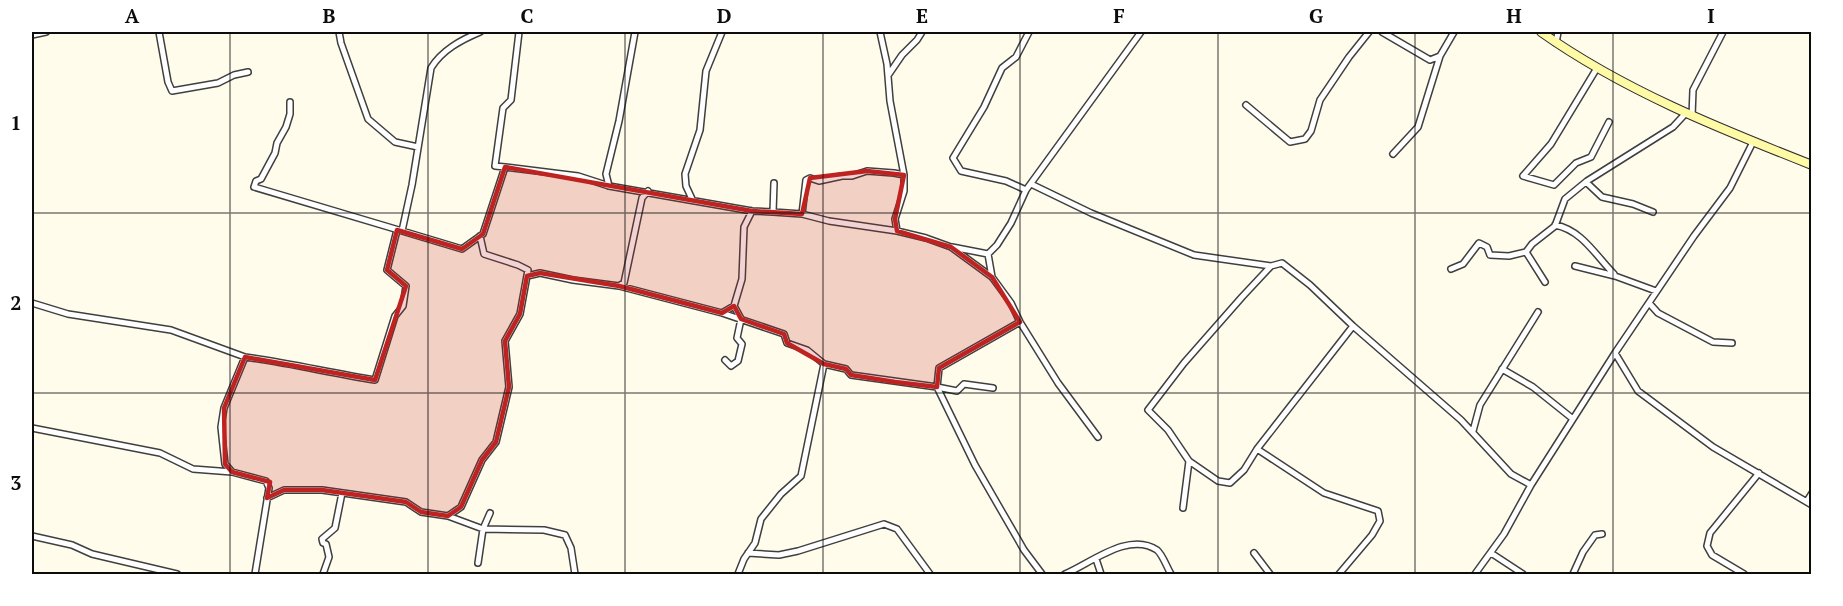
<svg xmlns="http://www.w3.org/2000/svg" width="1843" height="606" viewBox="0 0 1843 606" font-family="'PT Serif',serif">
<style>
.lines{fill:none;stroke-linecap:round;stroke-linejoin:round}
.street-casing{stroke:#3f3f3f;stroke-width:8}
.secondary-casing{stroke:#2e2e2e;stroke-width:10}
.street{stroke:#fff;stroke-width:5}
.secondary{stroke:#fffaa6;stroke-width:8}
.marked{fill:#be2321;fill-opacity:0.2;stroke:#be2321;stroke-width:4.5;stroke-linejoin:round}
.grid{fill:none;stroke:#0c0c0c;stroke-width:1.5;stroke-opacity:0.55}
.neatline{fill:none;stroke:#0c0c0c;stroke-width:2}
.grid-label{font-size:20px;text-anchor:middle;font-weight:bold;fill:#0c0c0c}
</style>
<rect width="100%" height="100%" fill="#fffceb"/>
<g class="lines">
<defs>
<path id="street" d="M159,32l9,50 4,9 46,-8 16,-8 14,-3
M339,32l2,11 27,76 27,23 23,5
M880,32l7,32 3,37 14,74v16l-9,28 2,12
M1382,32l48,28 10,-4 14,-24
M32,35l14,-3
M1556,43l2,-11
M1597,68l-46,76 -28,32 31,9 22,-22 15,-6 18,-35
M889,74l13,-19 15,-15 5,-8
M290,102v12l-4,13 -9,16 -2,10 -14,26 -5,2 -2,6 148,44 10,-46 19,-117c11,-18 30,-28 49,-36
M1246,105l44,37 15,-3 6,-8 9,-31 29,-43 20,-25
M1692,116l1,-26 30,-58
M1393,154l25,-27 22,-71
M505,167l-10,-1 8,-58 8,-8 8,-68
M1586,182l16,15 31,7 20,8
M1031,184l60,29 103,42 77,11
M609,186l-3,-12 13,-53 16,-89
M1026,190l-20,-9 -45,-10 -8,-13 31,-51 18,-39 14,-11 13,-25
M692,199l-6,-13 -1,-12 15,-44 6,-59 16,-39
M773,212l29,2 27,7 68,10 29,7 25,9 41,30 19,26 9,19 38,61 40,54
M802,214l4,-34 4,-2 9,3 23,-5h10l15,-5 27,2 10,2
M1555,225c27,5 41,31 59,49
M402,231l60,18 21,-15 22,-67 73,9 31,10 143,25 21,1 1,-29
M952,247l36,7 9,-9 14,-22 15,-33 115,-158
M988,254l4,23
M1575,266l40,10 41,15
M1451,269l12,-5 16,-21 8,4 3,8 19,1 17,-4
M527,276l13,-3 33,7 46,6 5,-3 18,-85 6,-7
M1545,282l-19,-30 6,-8 23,-18 10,-27 22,-18 86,-54 13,-14
M619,286l103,27 12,-7 8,-27 2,-52 8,-16
M32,303l36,11 103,16 74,27
M1649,303l9,10 55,29 19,1
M722,313l62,21 3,9 20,7 17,14 22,5 5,6 86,12 38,78 49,85 18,24
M1615,353l23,38 75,56 99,58
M725,360l6,6 7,-5 4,-17 -5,-6 4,-19 -7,-13
M1502,369l31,18 40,32
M993,388l-29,-4 -7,7 -20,-4 2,-19 81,-46
M32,428l128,25 33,16 39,3
M1473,431l7,-26 58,-93
M1189,461l29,20 12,2 14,-13 13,-21
M267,498l17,-8h38l84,12 15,10 27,4 13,-9 21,-47 14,-18 13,-55 -4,-46 15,-27 8,-44 -10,-5 -34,-11 -4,-18
M1807,501l5,-8
M1183,508l6,-47 -21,-31 -20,-20 36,-47 58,-66 29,-31 11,-3 28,22 43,41 108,94 50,54 20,11
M448,516l35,13 61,1 21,5 6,13 4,26
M32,536l40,9 20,9 85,20
M748,553l31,2 19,-4 86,-27 13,5 33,45
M1254,553l16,21
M1491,553l32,21
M1096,559l5,15
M478,563l5,-34 7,-16
M255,574l14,-86 -3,-7 -34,-9 -7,-8 -4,-37 3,-19 21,-51c44,6 86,16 130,23l20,-64 8,-10 3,-20 -19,-16 10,-40
M323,574l6,-17 -3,-13 -3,-1 -1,-4 13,-11 7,-35
M738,574l6,-15 11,-16 6,-24 20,-25 20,-18 23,-112
M1065,574c26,-11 64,-43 92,-24 6,5 10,18 14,24
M1339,574l33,-39 8,-14 -2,-10 -54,-18 -67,-44 96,-123
M1475,574l29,-40 27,-49 84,-132 79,-117 36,-48 23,-46
M1573,574l10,-22 12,-17 7,-1
M1744,574l-32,-19 -5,-9 3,-13 49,-60"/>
<path id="secondary" d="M1541,32c82,58 177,96 271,133"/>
</defs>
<use href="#street" class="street-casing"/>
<use href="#secondary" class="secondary-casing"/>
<use href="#street" class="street"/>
<use href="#secondary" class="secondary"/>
</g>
<path class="marked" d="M505,167l247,44 50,3 8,-36 57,-7 37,4 -9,44 2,12 54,16 41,30 28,45 -81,46 -2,19 -42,-5 -44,-7 -5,-6 -22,-5 -37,-21 -3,-9 -43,-15 -7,-13 -12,7 -103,-27 -79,-13 -13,3 -7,38 -15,27 4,46 -13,55 -14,18 -21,47 -13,9 -27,-4 -15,-10 -84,-12h-38l-17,8 3,-16 -38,-10 -7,-8 -1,-56 21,-51 130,23 31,-94 -19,-16 10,-40 65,19 21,-15z"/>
<path class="grid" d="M230,32v542M428,32v542M625,32v542M823,32v542M1020,32v542M1218,32v542M1415,32v542M1613,32v542M32,213h1780M32,393h1780"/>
<rect width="1843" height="606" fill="none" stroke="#ffffff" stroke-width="66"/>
<rect x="33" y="33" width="1777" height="540" class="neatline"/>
<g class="grid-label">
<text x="132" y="23">A</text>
<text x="329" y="23">B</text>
<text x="527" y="23">C</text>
<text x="724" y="23">D</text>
<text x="922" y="23">E</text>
<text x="1119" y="23">F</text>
<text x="1316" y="23">G</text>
<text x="1514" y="23">H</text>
<text x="1711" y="23">I</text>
<text x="16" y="130">1</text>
<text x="16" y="310">2</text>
<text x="16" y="490">3</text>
</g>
</svg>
